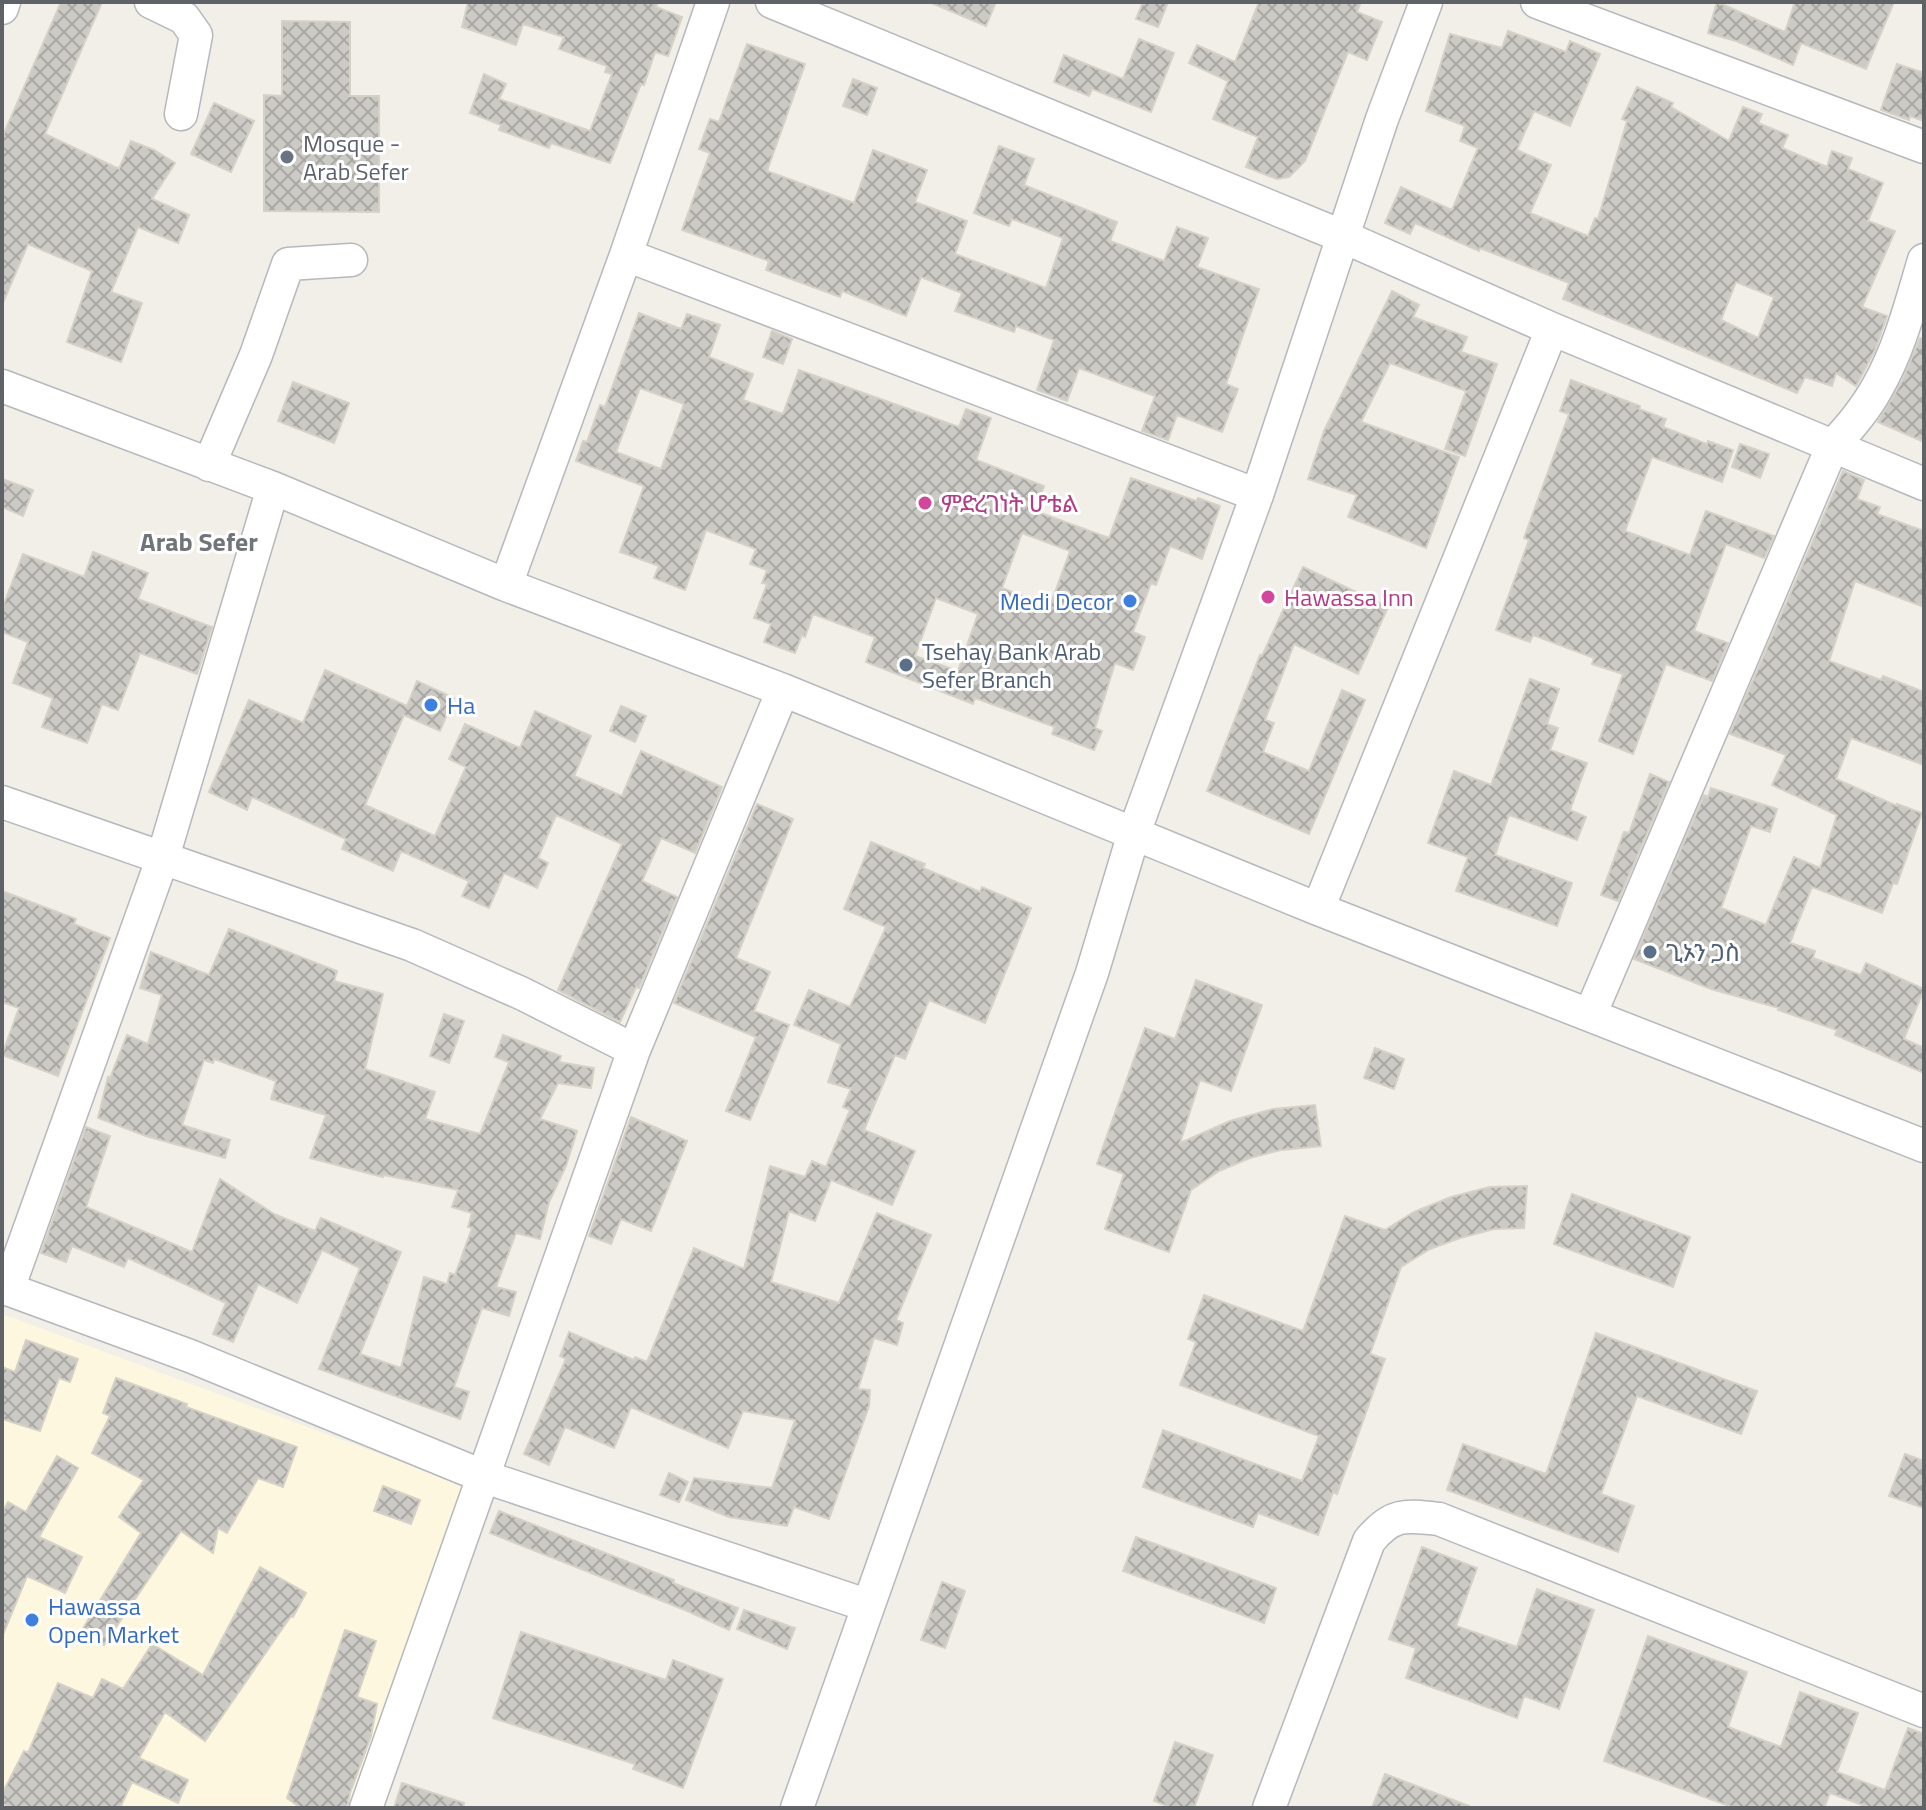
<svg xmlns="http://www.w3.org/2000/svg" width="1926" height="1810" viewBox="0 0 1926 1810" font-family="'Titillium Web','Noto Sans Ethiopic',sans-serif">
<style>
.commercial{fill:#fef7e0}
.building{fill:url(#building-cross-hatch);stroke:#d6d1c6;stroke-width:2;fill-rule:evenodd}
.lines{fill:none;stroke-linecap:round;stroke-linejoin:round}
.minor-casing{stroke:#b5b8bc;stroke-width:35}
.minor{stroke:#fff;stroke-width:32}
.worship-dot{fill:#6b7280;stroke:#fff;stroke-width:3}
.hotel-dot{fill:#d1479c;stroke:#fff;stroke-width:3}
.shop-dot{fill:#3f7fe0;stroke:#fff;stroke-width:3}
.service-dot{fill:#5c6f8a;stroke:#fff;stroke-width:3}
.labels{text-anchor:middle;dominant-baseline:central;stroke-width:6;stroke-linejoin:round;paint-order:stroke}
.worship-label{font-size:24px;fill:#5b616d;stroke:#fff;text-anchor:start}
.hotel-label{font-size:24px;fill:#b23c85;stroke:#fff;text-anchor:start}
.shop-label{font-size:24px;fill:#366cbe;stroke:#fff;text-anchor:start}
.service-label{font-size:24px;fill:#4e5e75;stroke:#fff;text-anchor:start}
.neighbourhood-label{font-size:26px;font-weight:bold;fill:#70757a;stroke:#fff}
</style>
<defs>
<pattern id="building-cross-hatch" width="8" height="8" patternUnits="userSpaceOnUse" patternTransform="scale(2)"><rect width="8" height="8" fill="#cccac5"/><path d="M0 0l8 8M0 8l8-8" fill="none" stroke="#a9a8a4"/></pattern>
</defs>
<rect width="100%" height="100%" fill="#f1efe8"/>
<path class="commercial" d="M2,1314l475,176 -119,318h-356z"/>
<path class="building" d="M61,2h41l-57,132 74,35 12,-28 23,9 21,13 -23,36 37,16 -11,28 -40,-16 -27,65 31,11 -21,59 -54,-20 25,-71 -64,-27 -26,61v-167z
M468,2h190l-2,5 26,10 -14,39 -13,-4 -11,33 -3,-1 -31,79 -59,-20 -2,5 -50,-18 2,-5 -31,-12 14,-39 22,10 -7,15 91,32 22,-57 -7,-2 2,-6 -48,-17 5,-12 -41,-13 -7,21 -54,-18z
M929,2h67l-10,24z
M1143,2h25l-10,25 -22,-8z
M1259,2h102l-4,10 25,10 -15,38 -19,-8 -43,109 -16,16 -12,2 -31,-12 12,-30 -45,-18 15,-38 -39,-18 8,-18 38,17z
M1717,2l68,30 10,-30h99l-28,67 -65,-26 -8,22 -57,-24 -28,-8z
M282,21l68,1v74h29v116l-115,-1v-116l18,1z
M1508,31l58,21 4,-11 30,13 -30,72 -36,-15 -17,39 34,15 -21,48 58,23 7,-18 3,1 29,-98 -5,-2 15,-32 36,16 -2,4 58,34 14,-34 19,7 -4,9 30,12 -6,13 45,19 5,-16 20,7 -4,11 35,14 -15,38 27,10 -33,76 25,9 -12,34 -19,36 -20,-13 -4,13 -27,-9 -8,16 -234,-94 6,-16 -89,-35 -1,3 -64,-28 -5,11 -25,-11 16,-36 51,23 26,-62 -18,-7 5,-15 -39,-15 24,-77 52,14zM1736,282l38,15 -16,41 -37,-18z
M1139,39l35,14 -23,59 -59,-23 -3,7 -35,-14 10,-27 59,24z
M747,44l58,20 -38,107 87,32 19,-53 54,20 -12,32 52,19 -12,33 91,34 17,-50 -51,-19 -3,7 -35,-13 25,-67 35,13 -10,26 93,37 -7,19 54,20 13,-34 31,11 -11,29 62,22 -33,95 12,5 -16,43 -45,-17 -9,25 -26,-9 13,-35 -76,-28 -12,33 -30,-11 17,-50 -38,-14 -2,6 -59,-21 7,-18 -41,-16 -15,39 -64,-25 -2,6 -74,-27 3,-9 -87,-31 28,-77 -11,-4 11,-30 9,3z
M1897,64l27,9v48l-14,-5 -1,4 -28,-10z
M853,79l24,9 -10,27 -24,-9z
M214,103l40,18 -23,51 -40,-18z
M1392,291l27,14 -6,12 54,20 -6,15 36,12 -32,92 -20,-7 21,-58 -76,-28 -29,59 98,35 -33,91 -78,-31 9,-22 -49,-16 16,-48z
M639,313l42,16 6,-15 33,11 -11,32 44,17 -10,26 40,14 16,-44 160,57 7,-18 25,9 -15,42 68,26 -9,25 74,27 22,-60 65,23 2,-3 22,8 -18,53 -32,-13 -14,39 -5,-2 -18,49 12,5 -12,33 -18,-7 -20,65 7,3 -8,19 -42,-16 3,-7 -80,-29 -2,6 -107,-42 9,-25 -62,-23 -8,23 -3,-2 -7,18 -31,-11 7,-18 -17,-6 13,-34 -5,-1 5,-13 -17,-6 6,-15 -50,-19 -21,60 -31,-12 5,-12 -39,-14 24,-66 -68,-25 7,-20 4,1 13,-37 5,2zM640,388l44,16 -23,65 -45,-17zM1022,533l48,18 -20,55 -48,-18zM936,598l42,16 -20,57 -43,-15z
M772,331l20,8 -9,25 -20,-7z
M1920,338l4,1v103l-46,-20 24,-41z
M1571,380l69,26 -1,3 27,10 -3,8 44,17 1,-3 25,9 -11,32 -70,-25 -27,74 65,24 16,-44 68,25 -10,22 -38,-14 -32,87 34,12 -16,38 -46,-17 -33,90 -34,-13 24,-67 -31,-10 2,-6 -61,-23 -3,7 -34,-12 33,-90 -5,-2 45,-124 -9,-3z
M293,382l56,21 -15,40 -56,-22z
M1740,444l29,10 -9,24 -28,-11z
M1843,471l21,9 -7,19 23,8 -3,7 47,17v76l-69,-26 -26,80 52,19 2,-4 41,16v73l-73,-27 -15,41 61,27v-2l25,9 -25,71 -4,-1 -11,30 -70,-26 -22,56 25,8 -2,7 48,17 5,-12 58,26 -20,50 20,9v25l-89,-38 2,-5 -59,-20 1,-2 -68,-19 -77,-30 70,-164 4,2 3,-9 66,21 -7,23 -19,-6 -30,82 45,17 28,-68 26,11 17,-53 -65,-30 14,-30 -56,-21z
M2,479l31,11 -10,26 -21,-9z
M93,552l55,21 -10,26 74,28 -15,47 -57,-21 -22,57 -16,-6 -15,39 -45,-16 11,-29 -40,-15 15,-41 -26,-10v-23l21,-55 61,23z
M1303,567l85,40 -30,67 -64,-30 -29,76 9,3 -11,29 46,19 33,-81 23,10 -56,134 -102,-43 53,-136 2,1z
M325,670l82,36 10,-25 37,17 -14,33 -36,-16 -39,90 70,31 31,-69 -17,-8 16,-35 55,24 15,-37 56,25 -17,40 48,20 19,-45 81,36 -27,66 -34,-15 -19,43 35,16 -38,91 -3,-1 -16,35 -62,-32 64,-146 -66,-29 -18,43 10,5 -11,25 -33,-15 -15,35 -27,-12 7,-15 -68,-30 -8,20 -51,-22 4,-10 -94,-42 -5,13 -38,-18 40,-92 54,23z
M1530,679l29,10 -12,35 11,4 -8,22 37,13 -17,47 16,7 -9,23 -68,-25 -14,40 77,28 -15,43 -101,-35 12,-34 -40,-14 26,-72 37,14z
M621,706l25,10 -11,26 -25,-11z
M1650,774l19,8 -51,119 -17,-6 23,-63 5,1z
M757,804l36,15 -57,139 34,14 -16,39 35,14 -39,95 -24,-9 30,-74 -82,-34z
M871,842l54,22 -2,4 57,24 2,-5 49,21 -46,115 -56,-23 -24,59 -10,-4 -31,75 51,21 -23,54 -61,-25 -16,41 -26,-10 -18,71 68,21 38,-90 54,22 -35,85 7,3 -6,22 -23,-7 -16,51 12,1 -1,16 -40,113 -35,-12 -7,19 -58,-9 -43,-17 8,-22 78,10 23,-68 -52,-9 -15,37 -97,-41 -17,41 -49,-21 -16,38 -25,-11 42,-95 -6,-3 9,-24 65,28 1,-3 12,5 47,-114 50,21 26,-103 35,11 7,-16 14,6 24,-57 -7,-3 8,-18 -23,-7 13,-38 -47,-19 15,-35 41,17 36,-80 -42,-18z
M2,891l74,28 -2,5 36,14 -52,138 -56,-21 17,-47 -17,-6z
M229,929l108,42 -3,10 49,13 -18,75 70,23 -10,27 55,15 29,-72 -14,-5 8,-22 58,21 -2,6 35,6 -3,20 -33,-5 -18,36 37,12 -11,35 -17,36 -9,37 -24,-6 -20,54 20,5 -7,24 -27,-8 -28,79 15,5 -9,27 -141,-50 41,-101 -38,-18 -25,53 -39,-19 -25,58 -20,-8 13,-31 -98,-45 -4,9 -52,-21 -6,16 -25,-9 45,-126 24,9 -24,71 106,45 28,-73 54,35 41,17 6,-13 80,34 -41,102 41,14 23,-91 23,7 3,-11 5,2 17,-47 -4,-1 4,-14 -20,-6 6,-17 -74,-15 -1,2 -73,-19 16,-43 -55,-16 5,-18 -62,-22 -1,4 -9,-3 -22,65 48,15 -5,18 -79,-22 -48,-18 10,-41 2,1 17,-43 21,9 14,-49 -22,-7 11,-36 58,23z
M1196,980l66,25 -31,86 -31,-11 -20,63 50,-22 43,-12 42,-4 6,41 -40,4 -31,8 -31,13 -28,19 -22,62 -64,-23 19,-55 -27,-10 48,-136 30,11z
M444,1014l20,7 -15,42 -19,-7z
M1375,1048l29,11 -10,30 -30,-11z
M631,1117l56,24 -36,90 -30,-12 -10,25 -22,-8z
M1527,1186l-3,42 -30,1 -34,9 -30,11 -29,18 -31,87 15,5 -48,135 -4,-2 -15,43 -60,-22 -5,14 -110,-40 20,-57 139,51 17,-45 -139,-51 16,-43 -8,-3 16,-44 99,36 42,-115 40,14 29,-18 37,-15 39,-10z
M1572,1194l118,43 -17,50 -119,-43z
M1596,1333l161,58 -16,43 -104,-38 -36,98 33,12 -16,46 -171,-62 16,-46 83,30z
M26,1340l52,19 -8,23 -11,-4 -19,53 -38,-12v-52l13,5z
M116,1378l71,26 -1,3 111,40 -14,40 -25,-9 -31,55 -9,-5 -5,25 -32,-22 -77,114 -22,-15 59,-97 -22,-16 25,-37 -52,-27 18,-37 -7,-3z
M1905,1454l19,7v47l-35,-12z
M57,1456l21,12 -39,69 43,20 -17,36 -38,-17 -25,61v-124l6,-11 18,10z
M669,1473l19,9 -9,20 -19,-7z
M383,1486l37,14 -9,24 -37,-13z
M499,1511l175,69 -1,3 65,25 -9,22 -44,-20 -195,-77z
M1136,1537l140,51 -12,35 -141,-52z
M1422,1547l55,21 -21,58 61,21 20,-58 57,21 -35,99 -35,-13 -7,22 -111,-40 10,-30 -27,-9z
M260,1567l46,26 -13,24 -2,-1 -86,125 -40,-29 -26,46 49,22 -10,23 -46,-21 -12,26h-109l-9,-5v-9l22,-43 4,2 30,-70 35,15 9,-19 21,10 29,-45 51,31z
M942,1582l23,9 -20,57 -24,-8z
M744,1610l51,18 -8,21 -50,-20z
M345,1630l31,11 -19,56 20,7 -6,32 -21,57 -3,15h-46l-14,-10z
M521,1632l145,48 7,-20 50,19 -40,109 -50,-19 2,-5 -142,-46z
M1648,1636l99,36 -19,55 53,20 19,-55 58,21 -21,59 48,18 23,-62 16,6v74h-54l-40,-15 -6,15h-89l-131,-47z
M1175,1742l38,13 -19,53h-22l-18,-7z
M1385,1774l84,32v2h-97z
M402,1783l62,20 -1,5h-69z"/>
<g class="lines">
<defs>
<path id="minor" d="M151,2l33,16 12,17 -15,79
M772,2l572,235 208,92 372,155
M1537,2l387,145
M2,8l2,-6
M626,255l631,240
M2,386l271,102 233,97 277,105 535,219 606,237
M209,465l47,-110 32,-91 63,-4
M506,585l120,-330 87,-253
M2,802l410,143 111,49 111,56
M1318,909l234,-580
M1590,1015l242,-568c17,-19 33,-37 45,-59 23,-40 34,-85 47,-128
M2,1287l188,69 295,121 381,128
M8,1289l155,-432 110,-369
M366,1808l268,-758 149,-360
M797,1808l295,-835 42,-140 123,-338 125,-376 44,-117
M1269,1808l100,-267c23,-28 36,-26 70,-22l485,192"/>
</defs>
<use href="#minor" class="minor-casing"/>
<use href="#minor" class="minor"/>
</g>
<circle class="worship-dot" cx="287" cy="157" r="8"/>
<g class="hotel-dot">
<circle cx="925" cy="503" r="8"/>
<circle cx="1268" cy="597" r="8"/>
</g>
<g class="shop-dot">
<circle cx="1130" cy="601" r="8"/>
<circle cx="431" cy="705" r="8"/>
<circle cx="32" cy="1620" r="8"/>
</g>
<g class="service-dot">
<circle cx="906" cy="665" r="8"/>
<circle cx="1650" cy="952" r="8"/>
</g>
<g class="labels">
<g class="worship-label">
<text x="303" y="143">Mosque -<tspan x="303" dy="28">Arab Sefer</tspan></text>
</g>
<g class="hotel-label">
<text x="941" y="503">ምድረገነት ሆቴል</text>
<text x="1284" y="597">Hawassa Inn</text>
</g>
<g class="shop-label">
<text x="1114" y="601" text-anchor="end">Medi Decor</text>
<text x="447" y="705">Ha</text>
<text x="48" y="1606">Hawassa<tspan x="48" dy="28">Open Market</tspan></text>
</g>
<g class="service-label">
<text x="922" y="651">Tsehay Bank Arab<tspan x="922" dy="28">Sefer Branch</tspan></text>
<text x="1666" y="952">ጊኦን ጋስ</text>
</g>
<g class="neighbourhood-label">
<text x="199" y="541">Arab Sefer</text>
</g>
</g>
<rect width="1926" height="1810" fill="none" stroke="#5f6368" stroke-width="8"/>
</svg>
